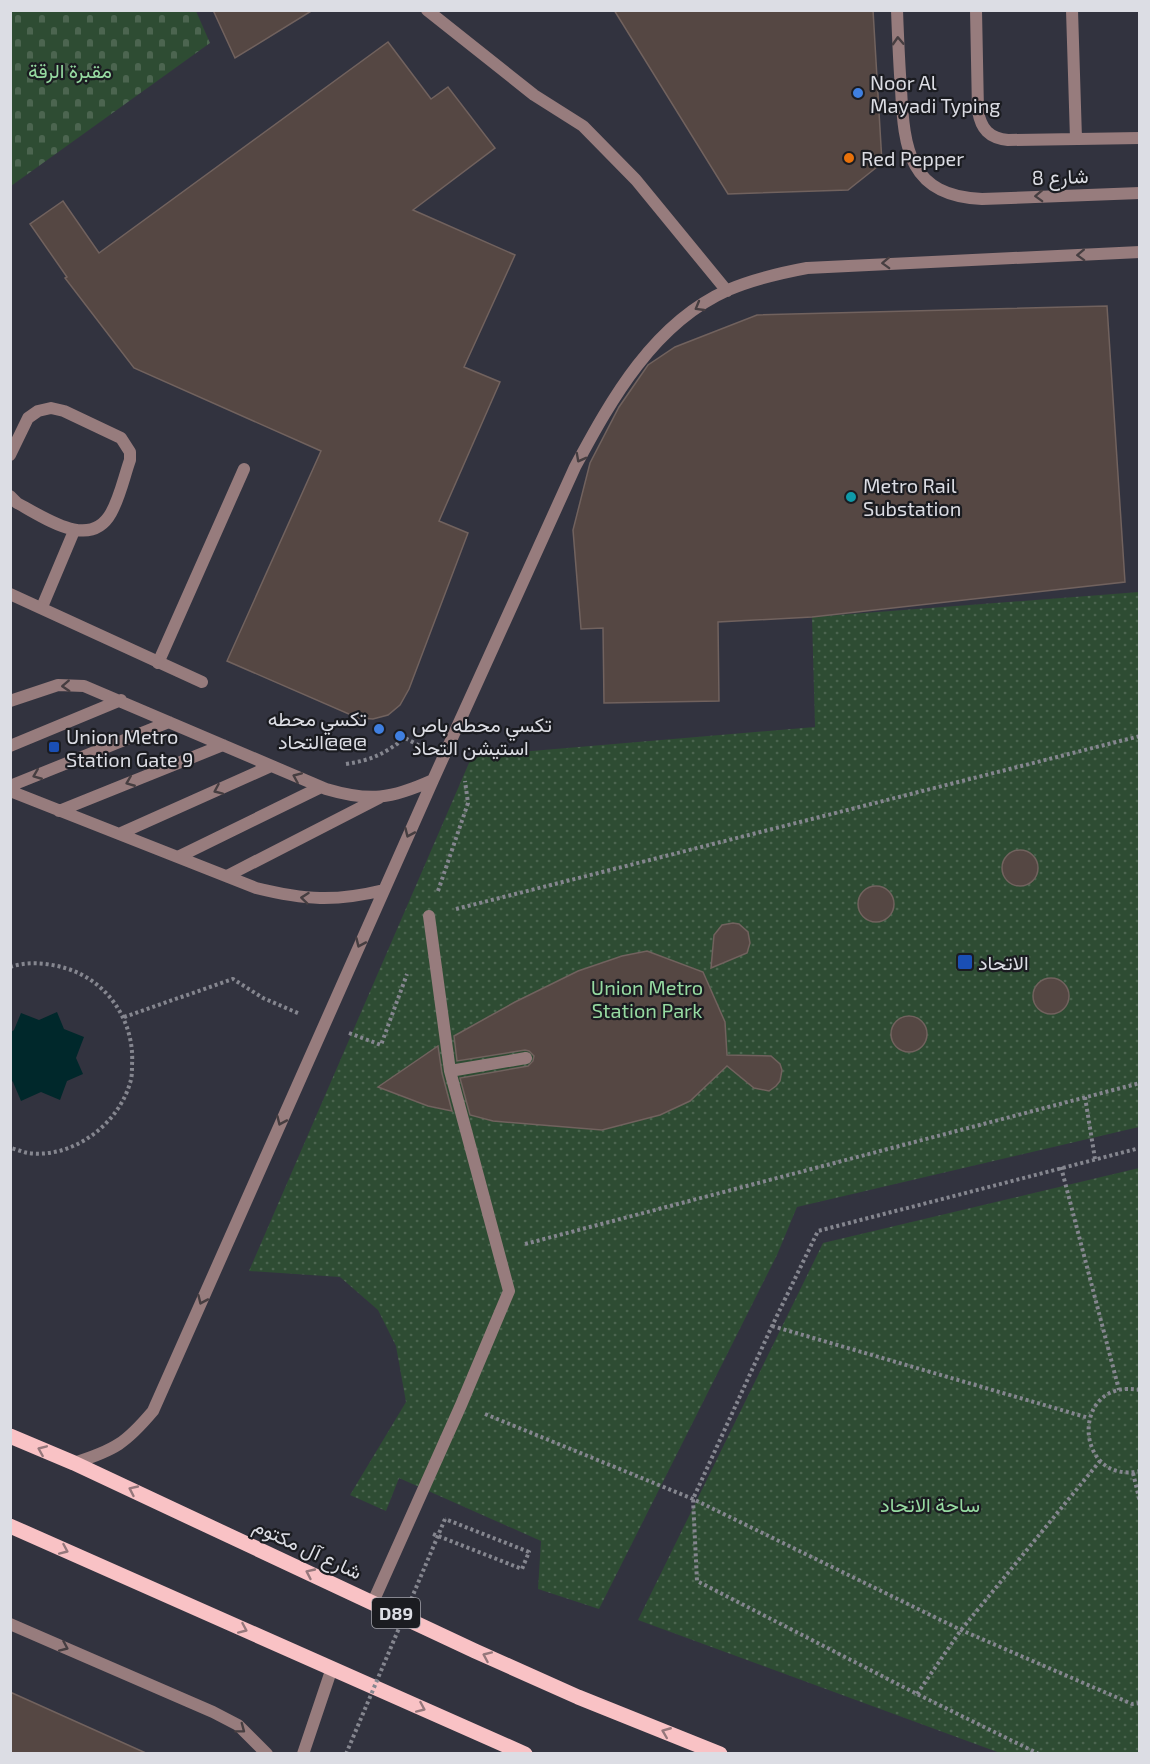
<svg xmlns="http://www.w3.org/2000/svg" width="1150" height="1764" viewBox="0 0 1150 1764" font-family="'Exo 2',Vazirmatn,sans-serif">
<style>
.cemetery{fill:url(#cemetery-stones)}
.park{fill:url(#park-dots)}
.water{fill:#00282b}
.building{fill:#554743;stroke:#71625e;stroke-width:1.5}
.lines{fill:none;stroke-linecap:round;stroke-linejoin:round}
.path{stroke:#85868f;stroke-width:4;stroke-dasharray:3 3;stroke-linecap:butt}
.lane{stroke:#977c7d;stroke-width:12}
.street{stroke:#977c7d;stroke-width:12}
.primary{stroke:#f9c2c5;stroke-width:15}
.path-bridge{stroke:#85868f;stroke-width:4;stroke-dasharray:3 3;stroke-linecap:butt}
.oneway{stroke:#463e41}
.oneway2{stroke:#95777b}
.shop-dot{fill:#3f7fe0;stroke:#1b1c21;stroke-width:2}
.food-dot{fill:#e8710a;stroke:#1b1c21;stroke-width:2}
.culture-dot{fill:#0f9aa8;stroke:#1b1c21;stroke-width:2}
.transit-dot{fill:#1a4fb4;stroke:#1b1c21;stroke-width:2}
.labels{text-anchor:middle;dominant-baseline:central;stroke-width:4.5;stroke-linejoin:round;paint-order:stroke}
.shield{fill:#1b1c21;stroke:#a2a3aa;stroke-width:1.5}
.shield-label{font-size:18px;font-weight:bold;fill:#dcdde4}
.park-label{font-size:20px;fill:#96daa1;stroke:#1b1c21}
.poi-label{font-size:20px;fill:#dcdde4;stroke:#1b1c21;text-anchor:start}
.street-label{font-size:20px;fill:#dcdde4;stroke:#1b1c21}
</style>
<defs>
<pattern id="cemetery-stones" width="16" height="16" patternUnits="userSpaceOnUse" patternTransform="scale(1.5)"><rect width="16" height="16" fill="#2e4c33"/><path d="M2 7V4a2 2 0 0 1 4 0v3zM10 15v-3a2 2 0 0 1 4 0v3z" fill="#4c6550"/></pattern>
<pattern id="park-dots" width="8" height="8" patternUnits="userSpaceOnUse" patternTransform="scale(1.5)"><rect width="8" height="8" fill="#2e4c33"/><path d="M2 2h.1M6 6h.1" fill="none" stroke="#4c6550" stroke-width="1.8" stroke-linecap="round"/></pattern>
</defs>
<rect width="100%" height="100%" fill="#32333f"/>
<path class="cemetery" d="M11,10l185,1 14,32 -199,143z"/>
<path class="park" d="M1139,592v535l-342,80 -20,48 -178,354 -61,-20 3,-48 -142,-63 -13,33 -36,-16 56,-93 -10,-56 -18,-36 -38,-33 -91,-6 223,-515 343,-29 -3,-110z
M1139,1168v585h-139l-362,-133 185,-377z"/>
<path class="water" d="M57,1012l7,17 20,8 -8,21 7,16 -16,7 -7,19 -19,-8 -20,9 -8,-19 -2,-2v-48l3,-2 7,-17 18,7z"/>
<path class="building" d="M213,10h100l-78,48z
M614,10h259l9,153 -34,27 -120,4z
M388,42l43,57 17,-12 47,61 -82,62 102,45 -51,112 36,15 -61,139 29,12 -59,156 -9,16 -12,10 -15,4 -15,-1 -131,-57 94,-210 -187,-83 -69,-90 2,-1 -37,-53 33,-23 36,52z
M1107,306l18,276 -313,35 -94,5 1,79 -115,2 -1,-75 -22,1 -8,-99 17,-67 29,-56 29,-42 27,-18 82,-32z
M1002 868a18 18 0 1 1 36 0a18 18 0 1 1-36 0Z
M858 904a18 18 0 1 1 36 0a18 18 0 1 1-36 0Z
M733,923l6,1 9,8 2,11 -3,10 -36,15 3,-33 8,-10z
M647,951l56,21 22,50 2,33 44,1 9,8 2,6 -2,11 -4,5 -7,5 -15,-3 -27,-22 -37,35 -30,14 -58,15 -109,-9 -23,-6 -10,-37 68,-12 5,-5 1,-5 -5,-5 -4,-1 -68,11 -3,-25 61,-34 63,-31 44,-15z
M1033 996a18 18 0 1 1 36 0a18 18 0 1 1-36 0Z
M891 1034a18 18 0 1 1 36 0a18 18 0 1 1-36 0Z
M438,1046l4,27 10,38 -24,-5 -50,-19z
M10,1692l138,62h-138z"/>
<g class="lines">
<path class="path" d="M346,764c26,-4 38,-10 59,-26l15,8
M438,891l30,-88 -3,-22
M456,909l684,-173
M10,967c18,-6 38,-4 55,1 42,12 70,53 67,97 0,6 0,13 -2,18 -12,42 -58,76 -102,70 -6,-1 -12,-4 -18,-5
M124,1017l109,-38 30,19 37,16
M349,1033l32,12 26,-71
M1085,1097l10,62
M1061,1167l58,223
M525,1244l615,-161
M772,1326l317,92
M1140,1390c-71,-13 -66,96 0,81
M485,1414l208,85 268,131 171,74 8,-1
M1133,1473l7,29
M433,1534l89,35 7,-17 -84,-33
M917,1694l44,-64 139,-169
M1039,1754l-122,-60 -220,-113 -4,-82 79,-173 46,-95 322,-83"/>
<path class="lane" d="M427,10l107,85 49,31 53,54 91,111
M976,10l2,101c3,18 11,27 30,29l132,-2
M1072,10l4,129
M10,455l18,-37 10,-7 13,-3 13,3 57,27 9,14v8c-6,17 -10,37 -19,53 -21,38 -67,4 -94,-10l-7,-7
M42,607l32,-76
M158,663l86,-194
M10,701l48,-16 26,1 242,103c44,13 65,10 107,-9
M10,746l111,-46
M10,786l159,-64
M10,791l246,97c49,12 79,14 128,2
M59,811l164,-66
M119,834l152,-68
M178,857l143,-70
M227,876l152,-78
M74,1463c41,-13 52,-20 79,-52l280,-631 142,-313c37,-69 79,-144 153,-177 26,-11 52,-17 79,-22l333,-16
M10,1624l203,88 25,13 29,29"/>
<path class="street" d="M897,10c1,27 2,53 4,79 3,60 8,107 81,110l158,-6
M10,594l192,88
M450,1071l76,-13
M373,1602l88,-197 48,-114 -59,-220 -21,-155
M303,1754l29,-86"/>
<path class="primary" d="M10,1436l64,27 401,188 103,46 142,57
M10,1526l515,228"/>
<path class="path-bridge" d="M346,1754l99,-235"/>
</g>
<defs><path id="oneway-chevron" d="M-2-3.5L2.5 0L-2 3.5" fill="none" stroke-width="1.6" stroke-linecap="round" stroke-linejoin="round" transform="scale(1.5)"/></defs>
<g class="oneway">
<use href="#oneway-chevron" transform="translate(898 41) rotate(-93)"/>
<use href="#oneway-chevron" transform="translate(1039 196) rotate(178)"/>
<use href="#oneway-chevron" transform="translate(1081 255) rotate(178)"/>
<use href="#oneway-chevron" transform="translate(886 263) rotate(178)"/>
<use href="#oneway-chevron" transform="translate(699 307) rotate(150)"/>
<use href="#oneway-chevron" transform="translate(580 458) rotate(118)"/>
<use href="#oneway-chevron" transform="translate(66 686) rotate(177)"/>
<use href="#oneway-chevron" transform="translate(37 775) rotate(158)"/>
<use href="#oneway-chevron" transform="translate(297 777) rotate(-157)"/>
<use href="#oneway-chevron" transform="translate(130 782) rotate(158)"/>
<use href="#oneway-chevron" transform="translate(218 790) rotate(156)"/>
<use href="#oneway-chevron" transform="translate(409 833) rotate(114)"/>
<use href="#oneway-chevron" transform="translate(305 898) rotate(-174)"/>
<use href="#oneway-chevron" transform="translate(360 943) rotate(114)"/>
<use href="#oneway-chevron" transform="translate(281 1121) rotate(114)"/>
<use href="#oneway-chevron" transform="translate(202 1300) rotate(114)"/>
<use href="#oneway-chevron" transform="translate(64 1647) rotate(24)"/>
<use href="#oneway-chevron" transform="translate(241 1729) rotate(37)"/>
</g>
<g class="oneway2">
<use href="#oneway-chevron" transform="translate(42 1450) rotate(-157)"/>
<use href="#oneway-chevron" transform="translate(133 1490) rotate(-155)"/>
<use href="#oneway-chevron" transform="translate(64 1550) rotate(24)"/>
<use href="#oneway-chevron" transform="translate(310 1573) rotate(-155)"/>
<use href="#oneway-chevron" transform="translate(243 1629) rotate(24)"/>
<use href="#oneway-chevron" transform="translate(487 1656) rotate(-156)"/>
<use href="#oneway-chevron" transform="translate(421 1708) rotate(24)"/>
<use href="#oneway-chevron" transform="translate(666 1732) rotate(-158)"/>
</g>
<g class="shop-dot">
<circle cx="858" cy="93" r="6"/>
<circle cx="379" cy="729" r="6"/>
<circle cx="400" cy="736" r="6"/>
</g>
<circle class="food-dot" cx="849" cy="158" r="6"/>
<circle class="culture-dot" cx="851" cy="497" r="6"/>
<g class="transit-dot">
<rect x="48" y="741" width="12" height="12" rx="3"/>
<rect x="957" y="954" width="16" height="16" rx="3"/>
</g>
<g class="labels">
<rect class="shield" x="372" y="1598" width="48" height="30" rx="4.5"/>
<g class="shield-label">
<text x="396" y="1613">D89</text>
</g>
<g class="park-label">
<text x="70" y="70">مقبرة الرقة</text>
<text x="647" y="987">Union Metro<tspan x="647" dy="23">Station Park</tspan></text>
<text x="930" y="1504">ساحة الاتحاد</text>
</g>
<g class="poi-label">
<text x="870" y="82">Noor Al<tspan x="870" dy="23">Mayadi Typing</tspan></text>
<text x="861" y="158">Red Pepper</text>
<text x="863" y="485">Metro Rail<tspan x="863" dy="23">Substation</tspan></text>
<text x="367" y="718" text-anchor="end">تكسي محطه<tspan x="367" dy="23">التحاد@@@</tspan></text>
<text x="412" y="724">تكسي محطه باص<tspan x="412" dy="23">استيشن التحاد</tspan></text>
<text x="66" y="736">Union Metro<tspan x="66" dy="23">Station Gate 9</tspan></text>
<text x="978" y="962">الاتحاد</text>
</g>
<g class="street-label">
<text transform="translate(1060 176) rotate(-2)">شارع 8</text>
<text transform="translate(308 1548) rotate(25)">شارع آل مكتوم</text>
</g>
</g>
<rect width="1150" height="1764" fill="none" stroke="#dcdde4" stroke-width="24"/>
</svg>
